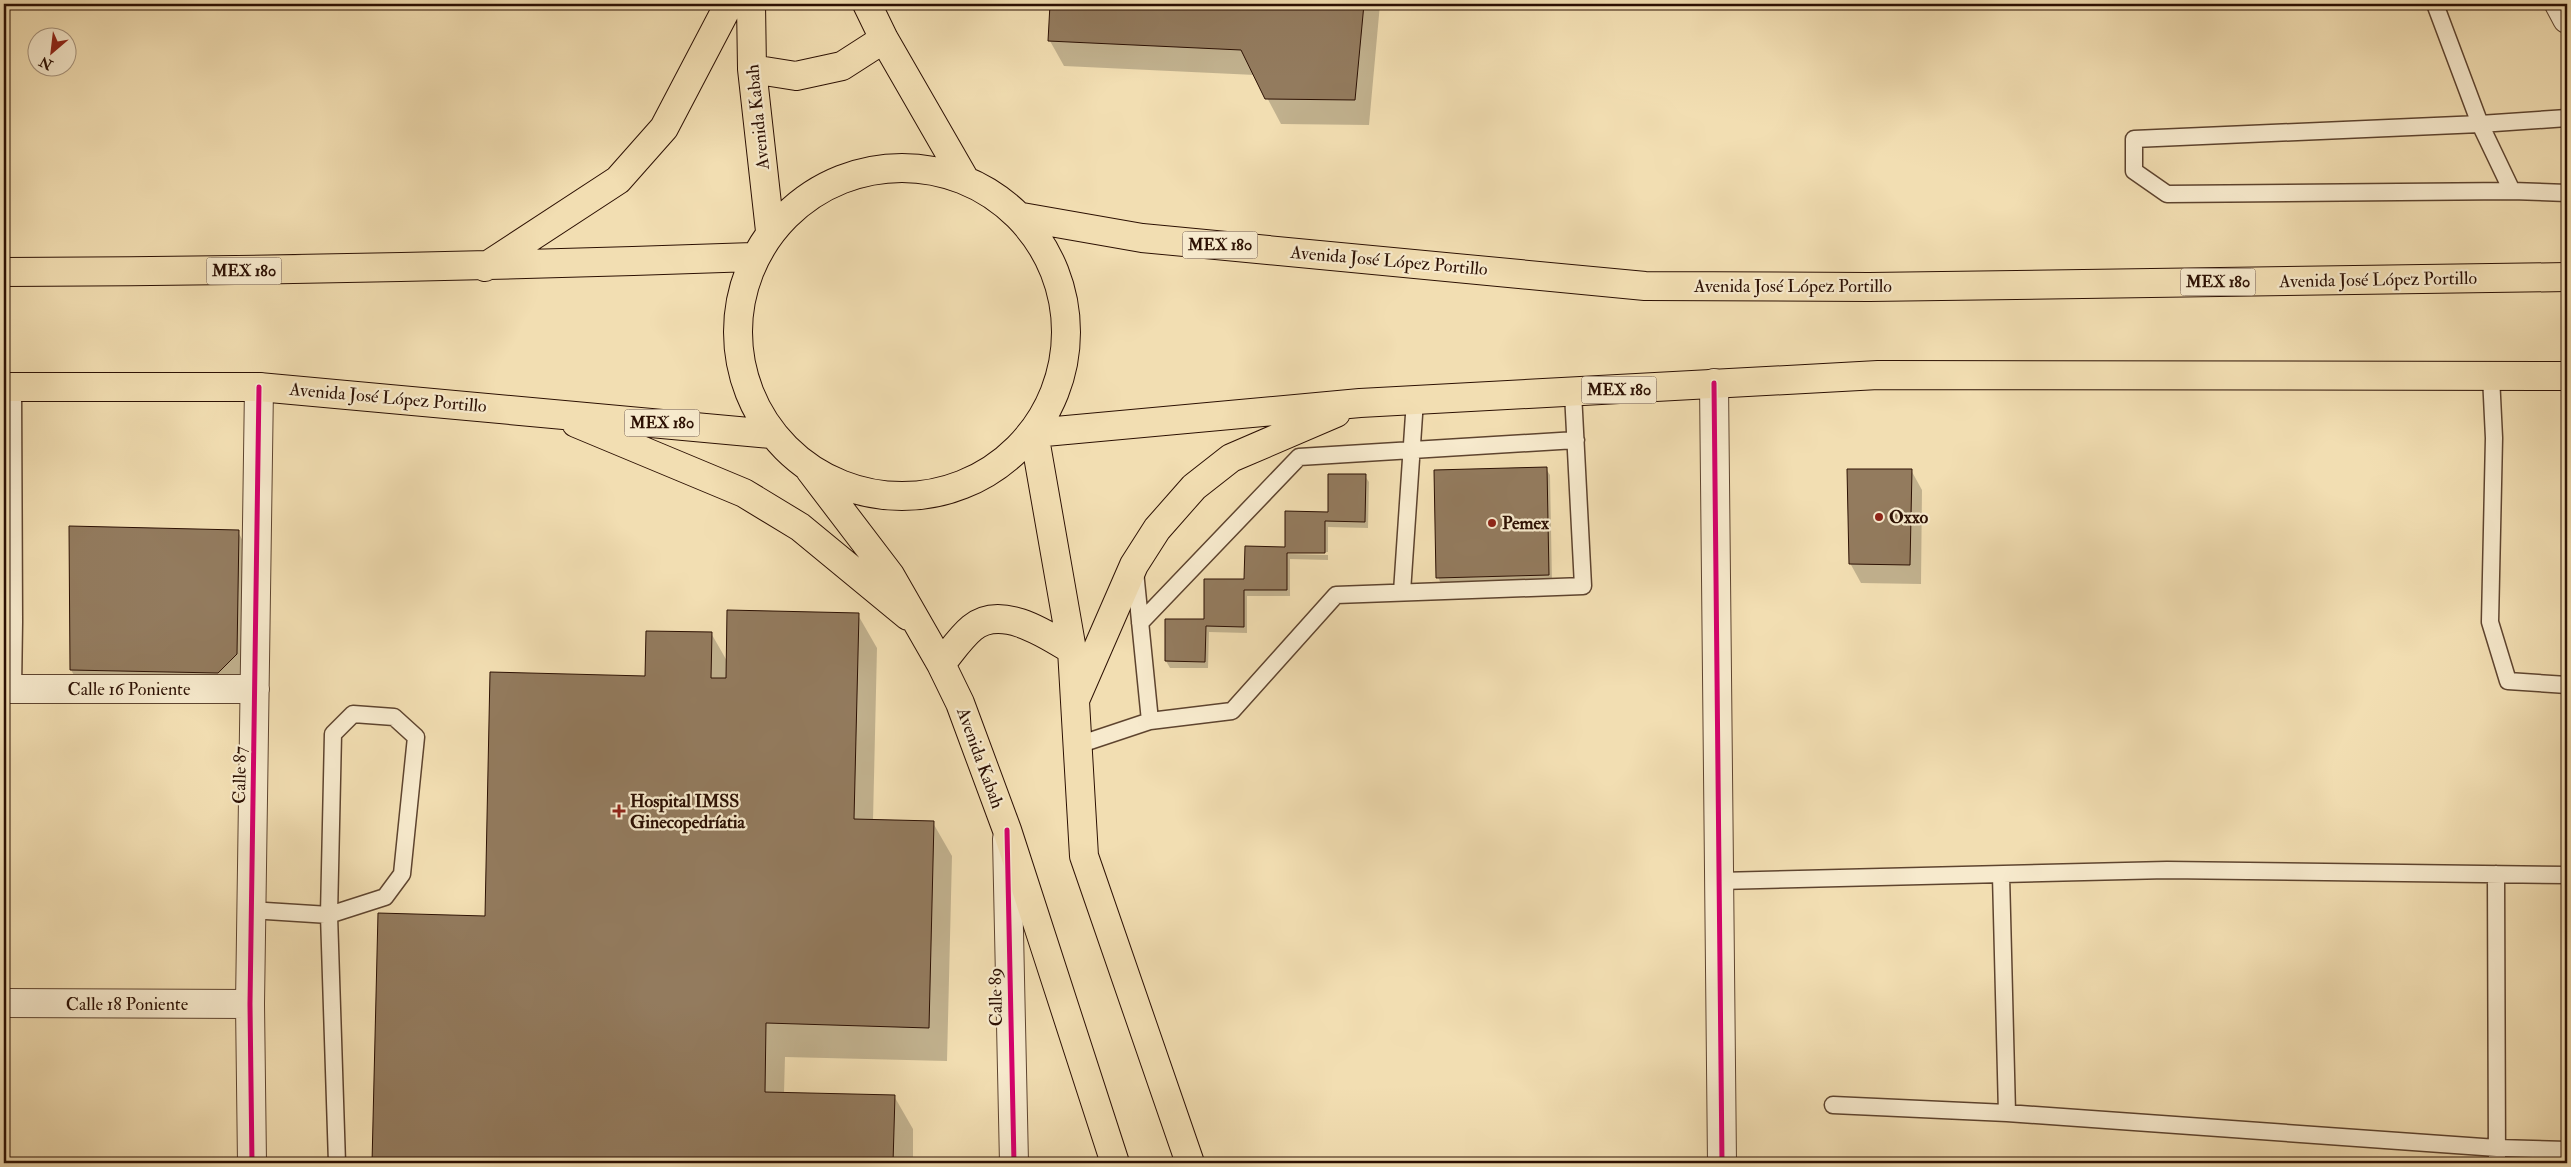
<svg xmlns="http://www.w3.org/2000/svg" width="2571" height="1167" viewBox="0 0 2571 1167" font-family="'IM FELL Double Pica',serif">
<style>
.shadow{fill:#0003}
.building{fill:#937b5e;stroke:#2c1003}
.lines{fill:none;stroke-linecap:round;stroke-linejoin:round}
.service-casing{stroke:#5e442f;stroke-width:19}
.minor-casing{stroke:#5e442f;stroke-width:30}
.tertiary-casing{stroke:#5e442f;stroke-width:30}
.primary-casing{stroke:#2c1003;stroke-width:30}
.service{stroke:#f7eacd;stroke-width:16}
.minor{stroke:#f7eacd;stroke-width:28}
.tertiary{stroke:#f7eacd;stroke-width:28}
.primary{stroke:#f2deb2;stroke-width:28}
.cycleway-casing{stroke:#f7eacd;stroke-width:8}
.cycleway{stroke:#d6006c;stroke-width:5}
.poi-dot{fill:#8f2418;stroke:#f7eacd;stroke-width:2}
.labels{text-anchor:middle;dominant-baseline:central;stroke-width:4.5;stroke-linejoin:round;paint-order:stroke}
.shield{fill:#f7eacd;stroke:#695140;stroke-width:1}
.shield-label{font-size:16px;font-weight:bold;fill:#2c1003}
.street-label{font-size:18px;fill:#2c1003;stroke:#f7eacd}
.poi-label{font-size:18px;font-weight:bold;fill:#2c1003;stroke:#f7eacd;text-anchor:start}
</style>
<rect width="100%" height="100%" fill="#f2deb2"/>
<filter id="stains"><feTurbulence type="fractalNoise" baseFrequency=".004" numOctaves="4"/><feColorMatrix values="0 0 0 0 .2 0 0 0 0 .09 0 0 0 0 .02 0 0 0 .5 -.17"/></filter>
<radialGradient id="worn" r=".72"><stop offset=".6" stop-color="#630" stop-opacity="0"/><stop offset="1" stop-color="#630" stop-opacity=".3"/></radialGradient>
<path class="shadow" d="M1051,4h329l-11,121 -88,-1 -26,-49 -191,-9 -14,-25z
M1546,469l4,6 2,107 -111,2 -3,-7z
M1911,470l11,20 -1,94 -60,-1 -11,-20z
M1365,476l4,6 -1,46 -40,-1v25h-40v2l40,1v5l-38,-1v37h-43v37l-38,-1 -1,36h-38l-4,-7v-41h39l41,-40 83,-67z
M238,532l14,25 -1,123 -165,15 -15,-25z
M858,615l19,33 -4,173 60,2 19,33 -5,205 -162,-4 -1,36 110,3 19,33v34h-540l6,-249 107,3 161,-240 64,-44 16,28z"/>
<path class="building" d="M1050,4h314l-9,96 -90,-1 -24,-49 -193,-9z
M1547,467l2,108 -113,3 -2,-108z
M1847,469h65l-2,96 -61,-1z
M1328,474h38l-1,48 -40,-1v32h-38v37h-43v37l-38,-1 -1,36 -40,-1v-42h39v-40h40l1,-33 40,1v-36l43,1z
M69,526l170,4 -2,124 -19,19 -148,-3z
M727,610l132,3 -5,206 80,2 -5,207 -163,-5 -1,69 130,3 -2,68h-521l6,-250 107,3 5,-244 155,4 1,-45 66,1 -1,46h15z"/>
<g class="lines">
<defs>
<path id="service" d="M2435,4l45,120 87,-6
M2512,191l-32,-67 -346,15v32l33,23 345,-3 55,2
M2491,376l3,62 -4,184 18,59 59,4
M1135,571l15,150
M1402,592l13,-192
M4,622h10l-1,-235
M1140,623l159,-166 277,-17
M13,689l1,-67
M1078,745l72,-24 82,-10 104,-116 247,-9 -10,-193
M2496,874l1,289
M2001,875l6,238
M1719,881l448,-11 400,5
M251,910l78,5 56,-18 17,-23 14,-137 -22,-20 -41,-3 -20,20 -4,181 8,248
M1833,1105l174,8 490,35 70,2"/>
<path id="minor" d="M2559,4l8,15
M1714,383l8,780
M4,689h251
M4,1003l246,1
M252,1163l-2,-159 9,-617"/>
<path id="tertiary" d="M1007,839l7,324"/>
<path id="primary" d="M751,4l1,65 18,162
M867,4l17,35 80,139
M752,69l44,7 46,-10 42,-27
M738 332a164 164 0 1 1 328 0a164 164 0 1 1-328 0Z
M1022,217l120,21 503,48 224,1 698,-10
M485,267l133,-87 46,-52 65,-124
M4,272c250,-1 499,-6 749,-15
M4,387h255l512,47
M576,423l168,70 56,34 108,89
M1034,433l326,-30 518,-28 689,1
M1034,433l38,217 12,206 106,307
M810,470l80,105 51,89 19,39 47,127 108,333
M941,664c10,-12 19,-26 31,-36 29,-24 74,6 100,22
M1076,698l58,-133 23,-36 37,-42 37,-29 105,-45"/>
</defs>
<use href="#service" class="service-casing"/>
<use href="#minor" class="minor-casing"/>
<use href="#tertiary" class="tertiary-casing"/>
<use href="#primary" class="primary-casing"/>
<use href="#service" class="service"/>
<use href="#minor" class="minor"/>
<use href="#tertiary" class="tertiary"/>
<use href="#primary" class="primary"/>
<defs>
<path id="cycleway" d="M1714,383l8,780
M1007,830l7,333
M252,1163l-2,-159 9,-617"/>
</defs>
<use href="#cycleway" class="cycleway-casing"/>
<use href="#cycleway" class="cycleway"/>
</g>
<g class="poi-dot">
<circle cx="1879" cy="517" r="5"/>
<circle cx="1492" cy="523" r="5"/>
<path d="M616.5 803.5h5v5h5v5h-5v5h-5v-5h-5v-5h5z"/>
</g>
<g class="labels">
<g class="shield">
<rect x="1182.5" y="231.5" width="75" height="27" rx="4"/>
<rect x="206.5" y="257.5" width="75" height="27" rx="4"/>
<rect x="2180.5" y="268.5" width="75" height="27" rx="4"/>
<rect x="1581.5" y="376.5" width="75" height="27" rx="4"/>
<rect x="624.5" y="409.5" width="75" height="27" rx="4"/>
</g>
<g class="shield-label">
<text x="1220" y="245">MEX 180</text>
<text x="244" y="271">MEX 180</text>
<text x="2218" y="282">MEX 180</text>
<text x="1619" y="390">MEX 180</text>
<text x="662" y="423">MEX 180</text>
</g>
<g class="street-label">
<text transform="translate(758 117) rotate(-96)">Avenida Kabah</text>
<text transform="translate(1389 261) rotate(5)">Avenida José López Portillo</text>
<text transform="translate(2378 280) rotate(-1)">Avenida José López Portillo</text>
<text x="1793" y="286">Avenida José López Portillo</text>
<text transform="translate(388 398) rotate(5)">Avenida José López Portillo</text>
<text x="129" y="689">Calle 16 Poniente</text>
<text transform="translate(980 758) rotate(70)">Avenida Kabah</text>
<text transform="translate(240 775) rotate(-89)">Calle 87</text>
<text transform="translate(996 997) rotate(-91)">Calle 89</text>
<text x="127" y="1004">Calle 18 Poniente</text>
</g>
<g class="poi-label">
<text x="1889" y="517">Oxxo</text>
<text x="1502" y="523">Pemex</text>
<text x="630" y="801">Hospital IMSS<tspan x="630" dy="21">Ginecopedríatia</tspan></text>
</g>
</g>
<rect width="2571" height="1167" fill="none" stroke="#f2deb2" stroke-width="20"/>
<rect x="5" y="5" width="2561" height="1157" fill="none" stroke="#2c1003" stroke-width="2.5"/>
<rect x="10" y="10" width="2551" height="1147" fill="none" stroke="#2c1003"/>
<g transform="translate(52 52) rotate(208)"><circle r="24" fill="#f7eacd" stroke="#a6937c"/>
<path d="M0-4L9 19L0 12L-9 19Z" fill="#8f2418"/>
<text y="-8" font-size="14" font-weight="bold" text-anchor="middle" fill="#2c1003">N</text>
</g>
<rect width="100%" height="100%" filter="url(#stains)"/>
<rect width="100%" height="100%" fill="url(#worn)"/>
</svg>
